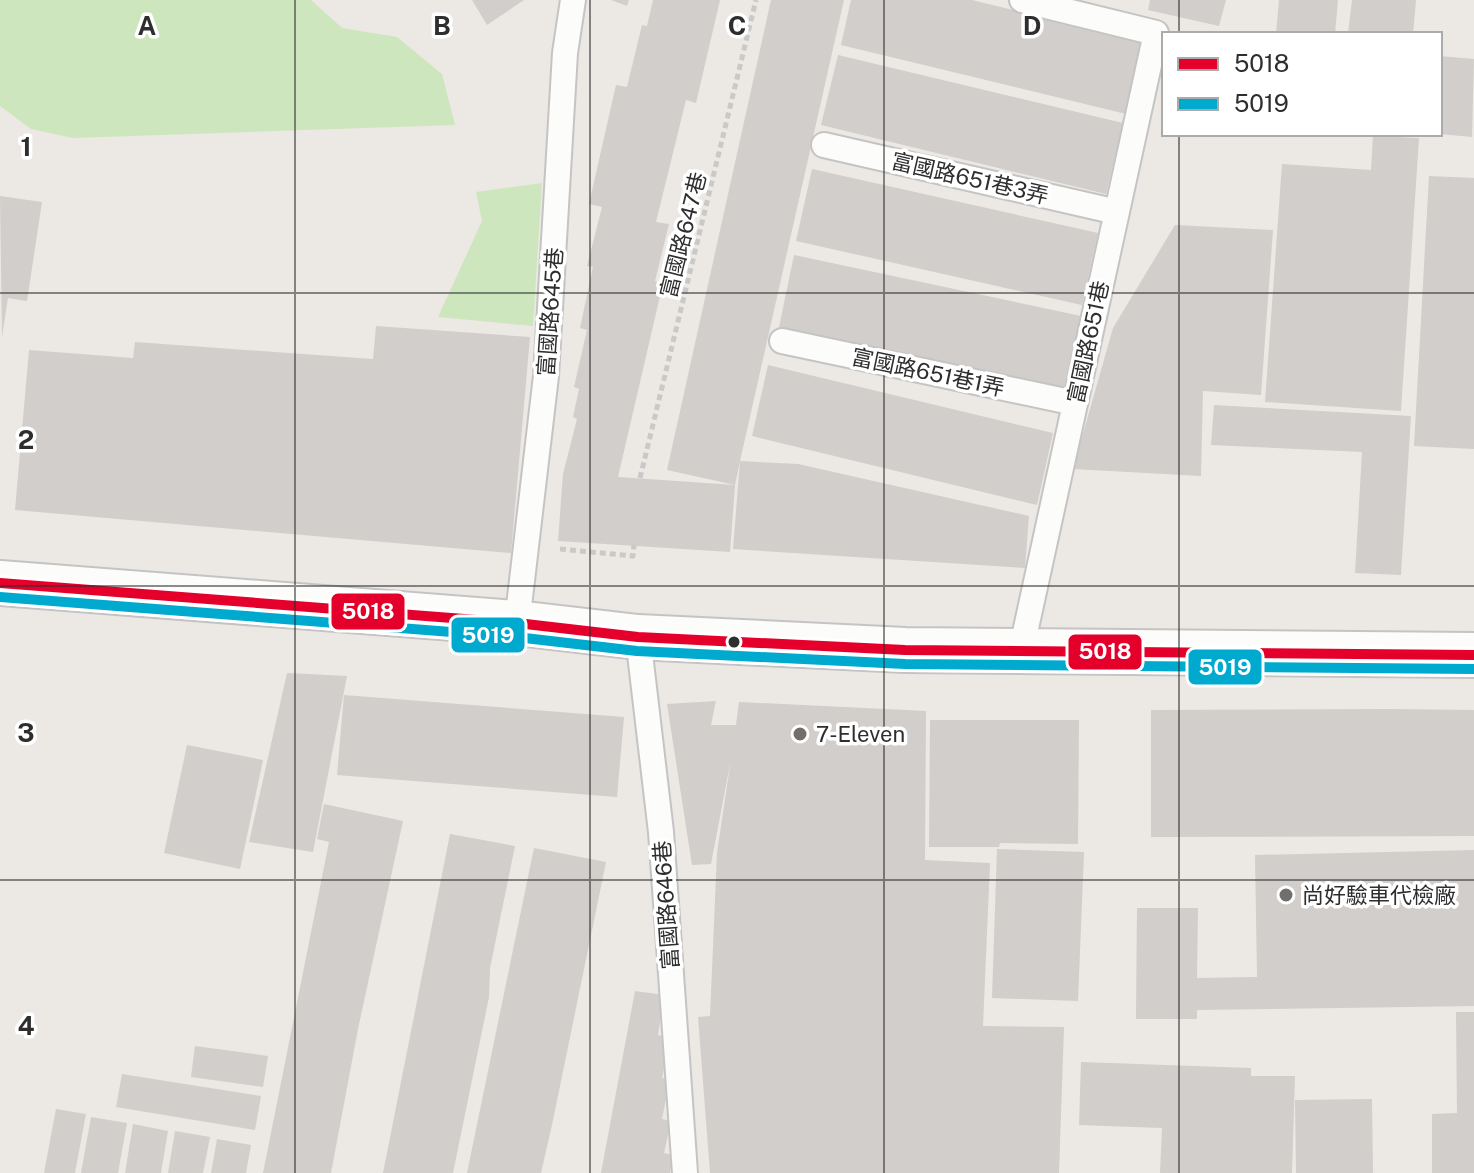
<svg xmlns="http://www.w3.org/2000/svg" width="1474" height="1173" viewBox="0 0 1474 1173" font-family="'Public Sans','Noto Sans TC',sans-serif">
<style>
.green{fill:#cee6be}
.building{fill:#d1cecb}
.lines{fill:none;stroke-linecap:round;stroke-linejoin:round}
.lane-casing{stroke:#c5c4c5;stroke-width:28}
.secondary-casing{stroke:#c5c4c5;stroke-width:48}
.path{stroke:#c9c9c8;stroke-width:5;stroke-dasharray:6 4;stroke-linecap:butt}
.lane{stroke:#fcfcfb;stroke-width:24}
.secondary{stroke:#fcfcfb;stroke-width:44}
.bus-1-casing{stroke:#fff;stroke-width:16}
.bus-2-casing{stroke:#fff;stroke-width:16}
.bus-1{stroke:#e4002b;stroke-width:10}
.bus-2{stroke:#00a9ce;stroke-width:10}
.grid{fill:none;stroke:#2e2e2e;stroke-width:2;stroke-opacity:0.55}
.bus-dot{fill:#2e2e2e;stroke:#fff;stroke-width:3}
.poi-dot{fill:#706f6e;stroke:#fff;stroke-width:3}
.labels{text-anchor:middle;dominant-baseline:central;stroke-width:7;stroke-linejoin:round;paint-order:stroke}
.street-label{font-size:22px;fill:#2e2e2e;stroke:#fff}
.poi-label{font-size:22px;fill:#2e2e2e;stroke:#fff;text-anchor:start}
.grid-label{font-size:26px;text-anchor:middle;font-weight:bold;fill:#2e2e2e;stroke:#fff;stroke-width:7;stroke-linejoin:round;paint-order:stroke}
.line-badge{stroke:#fff;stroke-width:3}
.badge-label{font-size:22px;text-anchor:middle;font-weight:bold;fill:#fff}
</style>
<rect width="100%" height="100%" fill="#ece8e4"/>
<path class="green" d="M0,0h311l31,28 55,9 45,37 13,51 -382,13 -42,-9 -31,-23z
M542,183l-9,143 -95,-9 44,-96 -6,-29z"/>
<path class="building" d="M472,0h52l-37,25z
M611,0h18l-2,6z
M653,0h67l-24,103 -10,-3 -30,122 13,2 -14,57 8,2 -45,194 117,8 -5,67 -172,-11 5,-67 14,-55 -4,-2 6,-28 -5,-2 13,-57 -7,-2 13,-61 -6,-1 15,-59 -13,-3 27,-119 11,2 15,-62 5,1z
M771,0h73l-104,461 58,3 231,52 -4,52 -292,-19 7,-88 -5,24 -68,-15z
M851,0h121l171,42 -17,72 -285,-69z
M1150,0h76l-7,26 -71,-16z
M1279,0h59l-3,34h-59z
M1352,0h64l-3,34h-65z
M838,55l285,68 -17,71 -285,-69z
M1440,56l34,3 -2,78 -32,-3z
M1373,136l46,2 -18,273 -136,-9 17,-238 89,6z
M812,169l286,64 -16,72 -286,-64z
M1429,176l45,2v271l-60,-3z
M0,196l42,6 -15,99 -19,-3 -6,39z
M1175,225l98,5 -12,165 -58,-4 -2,85 -128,-7 40,-141z
M794,255l287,61 -15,72 -287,-61z
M376,326l154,11 -19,216 -496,-43 14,-160 104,8 2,-16 238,17z
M768,365l285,68 -16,72 -285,-69z
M1214,405l197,11 -10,159 -46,-2 7,-121 -151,-7z
M287,673l60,3 -34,176 -64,-10z
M344,695l280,22 -7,80 -280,-22z
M716,701l-5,24h25l3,-23 187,9 -1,149 65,3 -7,163 81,1 -5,146h-349l-12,-156 12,-1 7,-163 14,-94 -20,105 -19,1 -25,-161z
M1389,709l85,1v126l-323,1v-127z
M930,720h149l-1,124 -78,-1 -1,4h-70z
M187,745l76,15 -23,109 -76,-16z
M324,804l79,17 -45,208 -27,144h-68l66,-331 -12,-3z
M450,834l65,12 -25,122 -1,29 -36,176h-70z
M534,848l72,14 -54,263 -11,48h-74z
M997,849l87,3 -6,149 -86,-3z
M1474,850v156l-277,4v9h-61l1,-111h61l-1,70 60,-1 -2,-122z
M635,991l29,4 -6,40 12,3 -8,40 8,1 -8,40 9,2 -7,32 9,2 -3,18h-69z
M1456,1012h18v161h-42v-59l25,-1z
M195,1046l73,10 -5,31 -72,-10z
M1081,1062l170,6v8h44l-3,97h-132l2,-45 -83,-3z
M122,1074l139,22 -6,34 -139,-23z
M1372,1099l1,74h-77l-1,-73z
M56,1109l30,5 -11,59h-31z
M91,1117l36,6 -9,50h-37z
M133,1124l35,7 -7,42h-36z
M175,1131l35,6 -7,36h-35z
M217,1139l34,6 -5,28h-35z"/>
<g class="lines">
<defs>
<path id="lane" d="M824,145l293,67
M782,341l293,62
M517,623l29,-247 19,-323 8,-53
M638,637l23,195 24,341
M1021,651l135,-618 -134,-33"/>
<path id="secondary" d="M0,583l517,40 121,14 267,13 569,5"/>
</defs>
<use href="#lane" class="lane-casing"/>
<use href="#secondary" class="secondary-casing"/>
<path class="path" d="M640,478l116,-478
M560,549l73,7 1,-11"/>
<use href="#lane" class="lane"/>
<use href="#secondary" class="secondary"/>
<defs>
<path id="bus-1" d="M0,583l517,40 121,14 267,13 569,5"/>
<path id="bus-2" d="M0,597l516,40 121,14 268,13 569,5"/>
</defs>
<use href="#bus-1" class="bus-1-casing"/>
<use href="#bus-2" class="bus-2-casing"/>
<use href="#bus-1" class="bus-1"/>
<use href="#bus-2" class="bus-2"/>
</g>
<path class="grid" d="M295,0v1173M590,0v1173M884,0v1173M1179,0v34M1179,134v1039M0,293h1474M0,586h1474M0,880h1474"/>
<circle class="bus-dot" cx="734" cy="642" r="7"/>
<g class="poi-dot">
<circle cx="800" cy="734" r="8"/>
<circle cx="1286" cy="895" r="8"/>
</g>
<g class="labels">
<g class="street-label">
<text transform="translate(970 178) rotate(13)">富國路651巷3弄</text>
<text transform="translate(683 235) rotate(-76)">富國路647巷</text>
<text transform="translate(550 312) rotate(-86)">富國路645巷</text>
<text transform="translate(1088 342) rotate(-78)">富國路651巷</text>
<text transform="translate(928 372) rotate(12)">富國路651巷1弄</text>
<text transform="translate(666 905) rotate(-94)">富國路646巷</text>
</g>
<g class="poi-label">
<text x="816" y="734">7-Eleven</text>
<text x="1302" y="895">尚好驗車代檢廠</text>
</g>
</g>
<g class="grid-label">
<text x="147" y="35">A</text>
<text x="442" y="35">B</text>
<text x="737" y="35">C</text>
<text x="1032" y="35">D</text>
<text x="26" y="156">1</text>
<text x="26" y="449">2</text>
<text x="26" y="742">3</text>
<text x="26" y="1035">4</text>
</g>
<g class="line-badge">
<rect x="330" y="592" width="76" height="39" rx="8" fill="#e4002b"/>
<rect x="450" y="616" width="76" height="38" rx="8" fill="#00a9ce"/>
<rect x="1067" y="633" width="76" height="38" rx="8" fill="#e4002b"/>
<rect x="1187" y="648" width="76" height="38" rx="8" fill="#00a9ce"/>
</g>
<g class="badge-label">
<text x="368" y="619">5018</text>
<text x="488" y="643">5019</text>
<text x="1105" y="659">5018</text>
<text x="1225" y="675">5019</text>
</g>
<rect x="1162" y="32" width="280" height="104" fill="#ffffff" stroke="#ababab" stroke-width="2"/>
<rect x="1178" y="58" width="40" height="12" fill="#e4002b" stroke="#ababab" stroke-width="2"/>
<text x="1234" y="72" font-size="24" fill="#2e2e2e">5018</text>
<rect x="1178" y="98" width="40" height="12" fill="#00a9ce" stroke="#ababab" stroke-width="2"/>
<text x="1234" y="112" font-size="24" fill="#2e2e2e">5019</text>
</svg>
